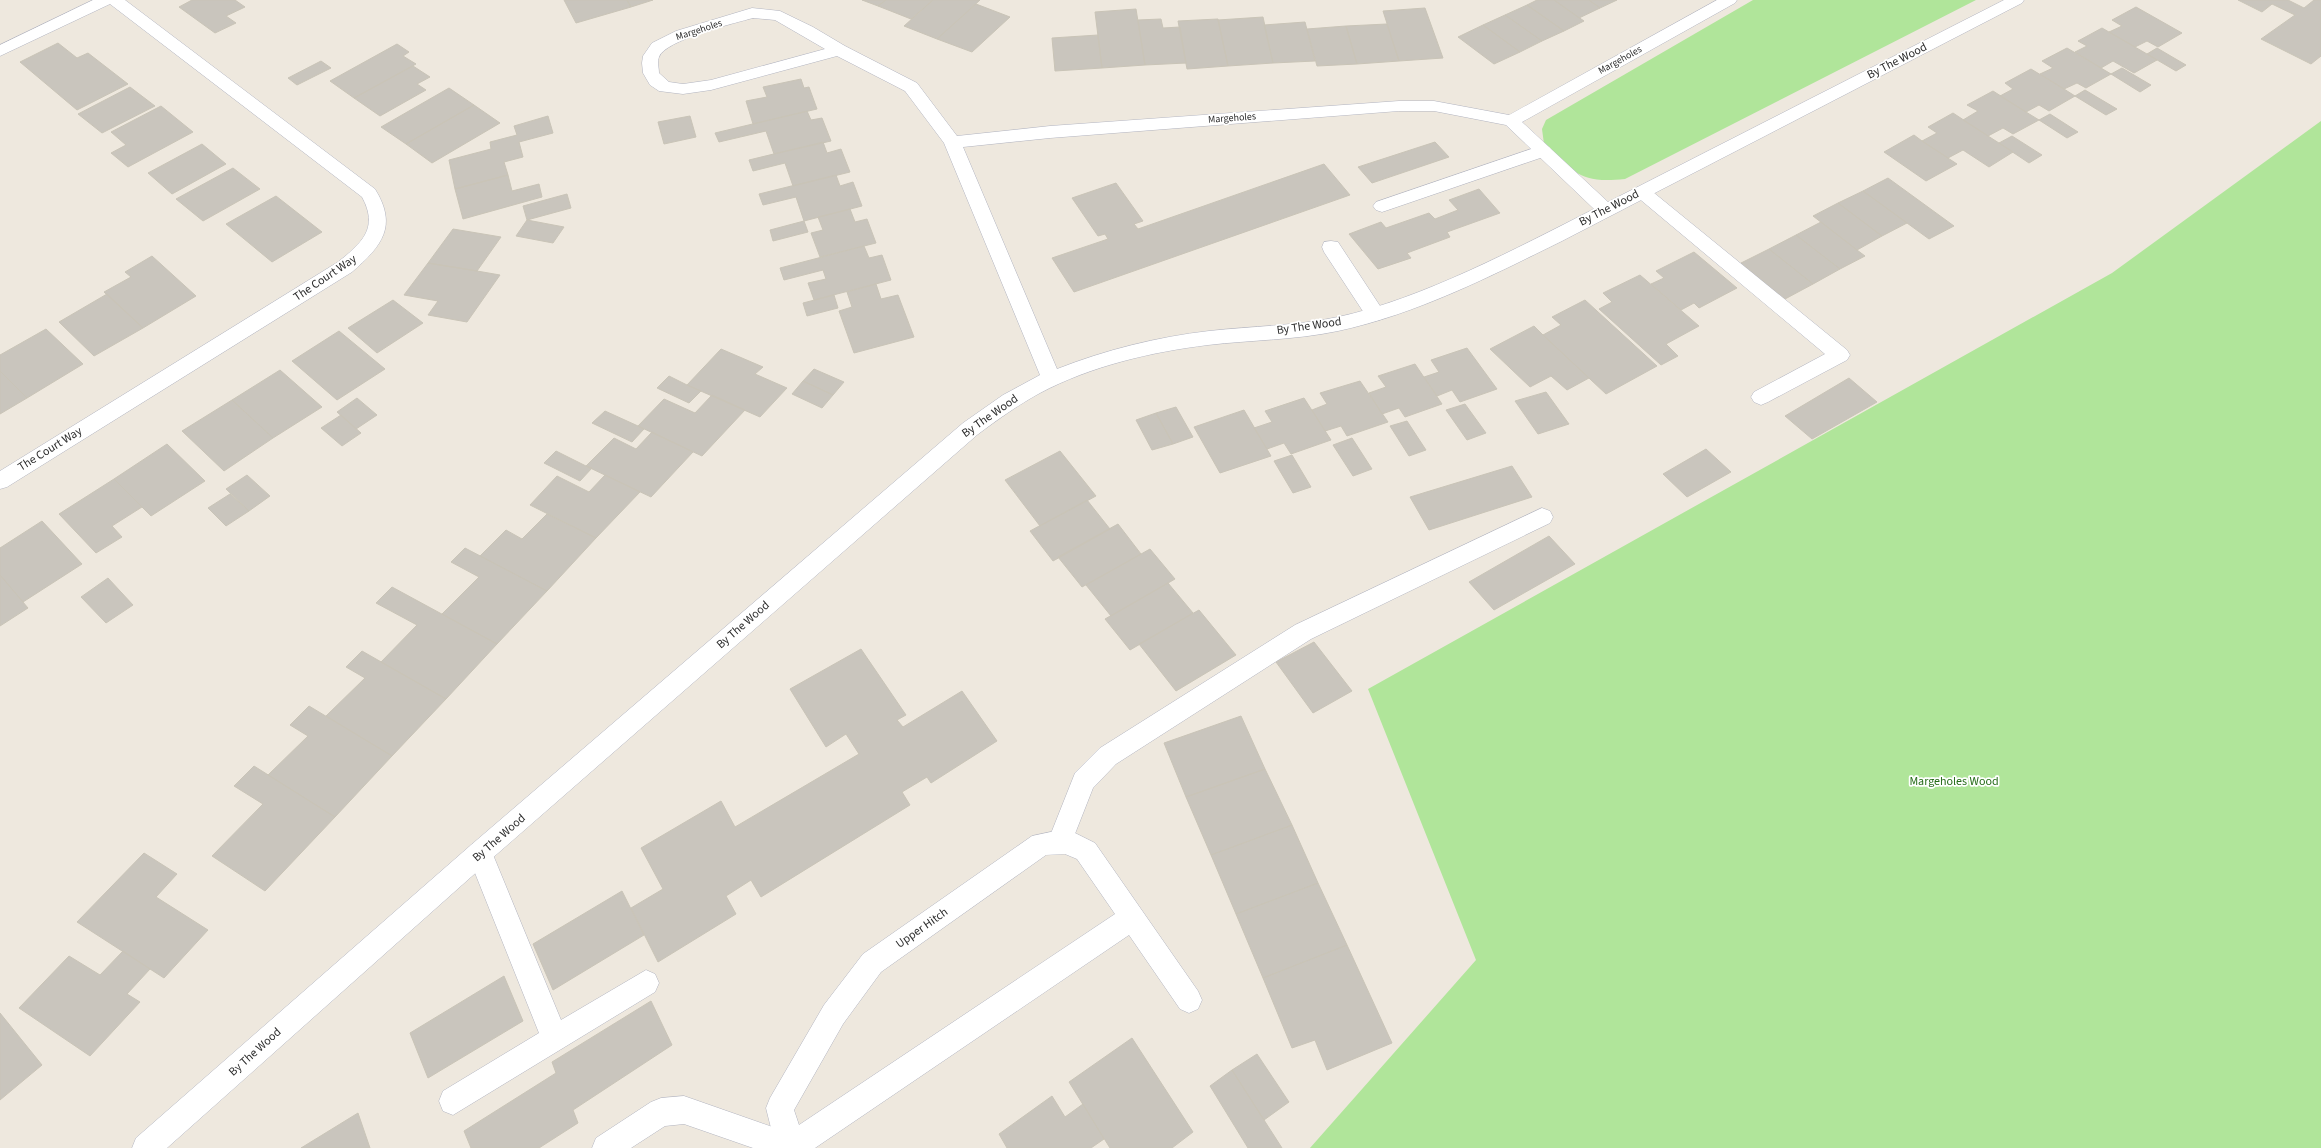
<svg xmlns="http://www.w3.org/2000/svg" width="2321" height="1148" viewBox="0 0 2321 1148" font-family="'Source Sans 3',sans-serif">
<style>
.green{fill:#b0e59a}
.building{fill:#c9c5bd;stroke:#c9c4b7}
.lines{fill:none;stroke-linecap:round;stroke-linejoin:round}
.service-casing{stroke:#b2b4c0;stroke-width:1}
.minor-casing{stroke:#b2b4c0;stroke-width:1}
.service{fill:#fff;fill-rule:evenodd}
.minor{fill:#fff;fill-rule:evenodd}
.labels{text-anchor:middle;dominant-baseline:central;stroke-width:3.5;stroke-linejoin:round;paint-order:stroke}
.far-street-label{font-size:10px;fill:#2c2c2c;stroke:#fff}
.street-label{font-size:12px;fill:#2c2c2c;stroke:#fff}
.park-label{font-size:12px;fill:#266c19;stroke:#fff}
</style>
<rect width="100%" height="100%" fill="#eee8de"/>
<path class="green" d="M1753,0h223l-351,179c-46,5 -50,-7 -81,-35l-2,-15 4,-9z
M2321,121v1027h-1011l166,-188 -108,-271 744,-416z"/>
<path class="building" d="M192,0h43l10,7 -19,9 10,7 -21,10 -36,-26z
M564,0h63l4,7 -55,16z
M627,0h26l-22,7z
M862,0h24l-8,6z
M886,0h47l-22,19 -33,-13z
M933,0h47l-43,39 -33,-13z
M1537,0h17l30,21 -20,10 -37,-26z
M1554,0h35l11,8 -21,10z
M1589,0h28l-17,8z
M2238,0h50l16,8 10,-8h7v56l-10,8 -50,-25 34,-24 -23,-11 -10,8z
M976,4l34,13 -38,35 -35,-13z
M1527,5l37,26 -22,10 -37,-26z
M2136,7l46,26 -24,14 -11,-6 -12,6 -26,-15 13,-6 -10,-6z
M1425,8l18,50 -44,3 -16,-50z
M1136,9l9,56 -43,3 -7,-56z
M1505,15l37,26 -22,11 -37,-27z
M1263,17l10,46 -45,3 -10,-46z
M1161,19l2,9 17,-1 6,36 -41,2 -7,-45z
M1218,19l10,47 -41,3 -9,-48z
M1305,22l10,39 -42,2 -9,-38z
M1387,24l12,37 -42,3 -11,-38z
M1483,25l37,27 -26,12 -36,-27z
M1346,26l11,38 -40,2 -10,-37z
M2102,28l45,26 10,6 -23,13 -21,-12 -12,7 -26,-16 12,-6 -9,-5z
M1098,35l4,33 -47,3 -3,-33z
M58,43l19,15 11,-5 40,31 -51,26 -57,-48z
M397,44l12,8 -6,4 13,8 -62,34 -24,-17z
M2067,48l34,20 10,6 -25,14 -9,-5 -13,6 -24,-15 13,-6 -11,-7z
M2157,48l29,17 -10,6 -29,-17z
M321,61l10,7 -34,17 -9,-7z
M413,66l17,11 -13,7 9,6 -46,26 -26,-18z
M2122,68l29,17 -11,7 -29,-18z
M2031,69l33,20 11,7 -26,15 -10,-6 -13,7 -26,-16 13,-7 -8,-6z
M801,79l3,9 5,-1 8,22 -64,15 -7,-23 21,-4 -4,-10z
M130,87l25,19 -53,27 -24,-19z
M449,88l25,17 -68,39 -25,-17z
M2085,90l32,19 -11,6 -31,-19z
M1993,91l33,21 13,8 -26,14 -10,-6 -15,8 -25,-16 15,-9 -11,-6z
M474,105l26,18 -68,40 -26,-19z
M161,106l32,26 -65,35 -17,-14 15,-8 -15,-13z
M807,111l4,9 11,-2 9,23 -57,13 -8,-23 -47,11 -4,-9z
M1953,113l35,23 25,16 -24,15 -26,-17 -15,8 -26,-17 15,-8 -9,-6z
M2050,114l28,18 -11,6 -28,-18z
M548,116l5,17 -34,9 4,15 -19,5 4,13 -53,14 -6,-29 42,-11 -1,-7 27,-7 -3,-9z
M690,116l6,21 -32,7 -6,-22z
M1914,135l8,6 35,23 -31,17 -42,-29z
M2012,136l30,19 -13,8 -30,-20z
M823,142l4,11 14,-4 9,23 -57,14 -8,-23 -32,8 -4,-11z
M1435,142l14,15 -77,26 -14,-16z
M202,144l24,20 -54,30 -24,-21z
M1324,164l26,31 -276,97 -22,-34 56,-19 -3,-5 -7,2 -26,-38 44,-15 27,38 -9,3 4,5z
M233,168l27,21 -57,32 -27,-22z
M508,175l4,16 27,-7 3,13 -79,22 -8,-30z
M836,175l4,11 13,-4 9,24 -58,15 -8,-24 -33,8 -4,-11z
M1888,178l66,48 -25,13 -66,-48z
M1479,189l21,24 -53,19 3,5 -43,16 4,5 -33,11 -29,-35 32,-12 5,6 43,-15 6,6 23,-9 -9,-10z
M1863,191l44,32 -25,13 -44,-33z
M567,194l4,14 -44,12 -4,-14z
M276,196l46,36 -50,30 -46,-38z
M1838,203l44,33 -25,14 -44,-34z
M850,209l5,13 12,-3 9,24 -56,14 -9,-24 12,-3 -5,-13z
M527,220l37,7 -11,16 -37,-7z
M804,221l4,11 -35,9 -3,-11z
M1821,222l36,28 8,6 -25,13 -44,-34z
M453,229l48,8 -24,34 -49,-8z
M1796,235l44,34 -27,15 -44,-35z
M864,246l5,12 13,-3 9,25 -77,20 -6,-17 18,-4 -3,-9 -39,10 -4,-12z
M1769,249l44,35 -28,15 -44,-36z
M1694,252l43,36 -38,20 -5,-5 -13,7 -30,-26 13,-6 -8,-7z
M152,256l44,40 -53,32 -39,-36 27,-15 -6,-5z
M428,263l49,8 23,4 -33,47 -39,-7 10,-14 -34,-6z
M1640,275l59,51 -33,18 12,12 -17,9 -62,-56 13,-7 -9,-9z
M876,284l5,15 17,-4 16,42 -60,16 -15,-42 13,-4 -5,-15z
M107,294l36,34 -49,28 -35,-34z
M834,295l4,13 -31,8 -4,-13z
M393,300l30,23 -46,30 -29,-25z
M1585,300l72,66 -51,28 -63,-59 18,-10 -9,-8z
M1534,326l9,9 46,43 -22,12 -16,-14 -21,11 -40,-38z
M46,329l37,35 -56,34 -27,-27v-16z
M339,331l46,38 -48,31 -45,-39z
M1467,348l30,41 -37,13 -8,-12 -15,6 -13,-19 15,-5 -8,-12z
M721,349l42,18 -8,7 32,14 -27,29 -73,-32z
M1415,364l27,40 -37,13 -6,-9 -17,6 -13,-21 17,-6 -8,-11z
M814,369l30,13 -11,13 -30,-14z
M280,370l42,37 -49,31 -41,-38z
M0,371l27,27 -27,16z
M669,376l18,9 14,6 -12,12 -32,-15z
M1849,378l28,24 -65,37 -27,-23z
M803,381l30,14 -11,13 -30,-14z
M1360,381l28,41 -41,14 -6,-10 -16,5 -13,-21 15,-6 -7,-11z
M1546,392l23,32 -31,10 -23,-33z
M712,395l33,15 -43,46 -64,-30 26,-27 31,14z
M357,398l20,17 -21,14 -19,-17z
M1304,398l27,42 -40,14 -7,-11 -17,6 -13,-21 18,-6 -7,-11z
M232,400l41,38 -49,33 -42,-40z
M1465,404l21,29 -19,7 -21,-30z
M1176,407l17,30 -20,7 -17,-31z
M1244,410l27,46 -51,17 -26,-46z
M605,411l33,15 6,3 -12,13 -40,-19z
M1156,413l17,31 -21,6 -16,-30z
M341,415l20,18 -19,13 -21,-18z
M1407,421l19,29 -17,6 -19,-30z
M652,432l41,20 -42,45 -65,-31 28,-28 22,11z
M1352,438l20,31 -19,7 -20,-31z
M167,444l38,37 -54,35 -37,-37z
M1706,449l25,23 -44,25 -24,-23z
M556,451l30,15 6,2 -12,13 -36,-18z
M1060,451l36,45 -56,30 -35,-46z
M1292,455l19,32 -18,6 -19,-32z
M1512,466l20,31 -103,33 -19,-33z
M247,475l23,21 -21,15 -23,-22z
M605,475l35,17 -44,46 -66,-33 27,-29 32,16z
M114,479l28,28 -30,19 10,11 -26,16 -37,-39z
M230,494l19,17 -23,15 -18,-18z
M1087,500l23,29 -57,32 -23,-30z
M547,514l49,24 -49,53 -67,-35 26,-26 16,9z
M42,521l40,43 -59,38 -23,-27v-27z
M1118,524l23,30 -59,33 -24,-30z
M1549,536l26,28 -81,46 -25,-28z
M465,548l82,43 -50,53 -55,-30 37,-37 -28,-15z
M1150,549l25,30 -64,37 -25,-31z
M0,575l28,33 -28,18z
M108,578l25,27 -27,18 -25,-26z
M1168,583l25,30 -63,37 -25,-31z
M392,587l105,57 -51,55 -65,-37 36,-37 -41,-22z
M1199,610l37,45 -60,36 -37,-47z
M1314,642l38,49 -39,22 -37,-51z
M861,649l45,66 -9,5 6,7 59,-36 35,50 -66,42 -4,-6 -25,15 8,13 -149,92 -10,-17 -25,16 10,18 -78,48 -27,-54 32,-19 -22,-41 80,-47 14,26 124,-73 -13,-20 -20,13 -36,-58z
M362,651l84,48 -54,57 -66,-40 39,-38 -19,-11z
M309,706l83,50 -57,61 -67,-42 40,-39 -18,-11z
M1241,716l24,53 -79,28 -22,-54z
M254,766l81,51 -70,74 -53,-35 51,-52 -29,-18z
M1265,769l27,56 -81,30 -25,-58z
M1292,825l26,58 -82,31 -25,-59z
M144,853l33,21 -21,23 52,33 -44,48 -87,-56z
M1318,883l29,62 -84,33 -27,-64z
M622,891l22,44 -91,55 -20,-46z
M1347,945l45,98 -65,27 -12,-30 -23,8 -29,-70z
M123,951l27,18 -23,25 13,8 -50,54 -71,-48 50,-52 31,19z
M504,976l19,45 -95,57 -18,-45z
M651,1001l21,44 -99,65 5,13 -39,25h-68l-7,-17 92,-58 -4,-11z
M0,1013l42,52 -42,35z
M1132,1038l61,94 -21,16h-62l-41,-66z
M1257,1054l32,48 -25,18 -32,-50z
M1232,1070l32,50 18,28h-34l-38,-62z
M1052,1096l13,21 18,-13 21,35 -13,9h-84l-8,-14z
M358,1113l12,35h-69z"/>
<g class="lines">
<defs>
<path id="service" d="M1543,145l6,2 3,4 -3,4 -161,55 -6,2 -6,-2 -3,-4 3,-4z
M1642,186l6,2 199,162 3,5 -3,5 -79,42 -7,3 -7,-3 -3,-5 3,-5 71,-38 -189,-158 -3,-4 3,-4z
M1331,241l7,1 44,67 3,5 -3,5 -7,2 -7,-2 -44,-67 -2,-5 2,-5z
M1542,508l8,3 3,6 -3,6 -239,116 -195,125 -23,24 -24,61 -9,4 -9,-4 -3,-8 27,-68 25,-25 195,-123z
M480,841l9,4 72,175 85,-50 9,4 4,9 -4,9 -202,123 -10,-4 -4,-10 4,-10 96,-58 -72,-180 4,-8z
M684,1096l117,41 4,11h-52l-69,-24 -19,2 -34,22h-39l4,-10 55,-36 10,-4z"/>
<path id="minor" d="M93,0h32l250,189c23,37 7,57 -23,83l-345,215 -7,2v-18l338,-209c24,-19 41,-34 24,-65l-252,-193 -110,52v-11z
M1717,0h20l-2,3 -213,119 86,80 396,-202h20l-2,3 -460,238c-71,35 -145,73 -224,90 -42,9 -87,9 -130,14 -57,7 -117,21 -168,48 -22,12 -43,27 -63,42l-488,426 -322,287h-35l4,-10 335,-293 492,-422 40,-28 37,-20 -96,-232 -39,-52 -68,-35 -126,34 -28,4 -24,-3 -9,-6 -7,-12 -1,-10 1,-7 9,-13 24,-12 76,-23 28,3 33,16 32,19 72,37 40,53 93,-10 349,-25h35l75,14zM753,18l22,2 50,29 -114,31 -28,4 -14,-2 -10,-9c0,-5 -2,-11 0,-16 6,-17 76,-34 94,-39zM1399,111h35l72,14 88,84c-77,39 -172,90 -256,108 -42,9 -86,9 -129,14 -52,6 -104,19 -152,38l-94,-222 87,-9z
M1060,830l15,3 20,10 103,148 4,9 -4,9 -9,4 -9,-4 -51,-74 -314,213h-39l-10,-40 4,-10 54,-93 39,-51 169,-118zM1065,854l12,5 38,55 -316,211 -5,-15 49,-86 38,-52 165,-117z"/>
</defs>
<use href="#service" class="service-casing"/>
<use href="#minor" class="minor-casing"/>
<use href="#service" class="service"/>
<use href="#minor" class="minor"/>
</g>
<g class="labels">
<g class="far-street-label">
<text transform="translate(699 30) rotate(-18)">Margeholes</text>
<text transform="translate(1620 60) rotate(-29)">Margeholes</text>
<text transform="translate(1232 118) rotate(-4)">Margeholes</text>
</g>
<g class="street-label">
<text transform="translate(1897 61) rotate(-27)">By The Wood</text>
<text transform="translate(1609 208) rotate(-27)">By The Wood</text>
<text transform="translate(325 278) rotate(-34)">The Court Way</text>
<text transform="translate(1309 326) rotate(-8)">By The Wood</text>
<text transform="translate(990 416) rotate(-35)">By The Wood</text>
<text transform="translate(50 449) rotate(-32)">The Court Way</text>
<text transform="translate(743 625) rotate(-41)">By The Wood</text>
<text transform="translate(499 838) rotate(-41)">By The Wood</text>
<text transform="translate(922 928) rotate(-35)">Upper Hitch</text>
<text transform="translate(255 1052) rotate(-42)">By The Wood</text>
</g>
<g class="park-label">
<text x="1954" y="781">Margeholes Wood</text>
</g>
</g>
</svg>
